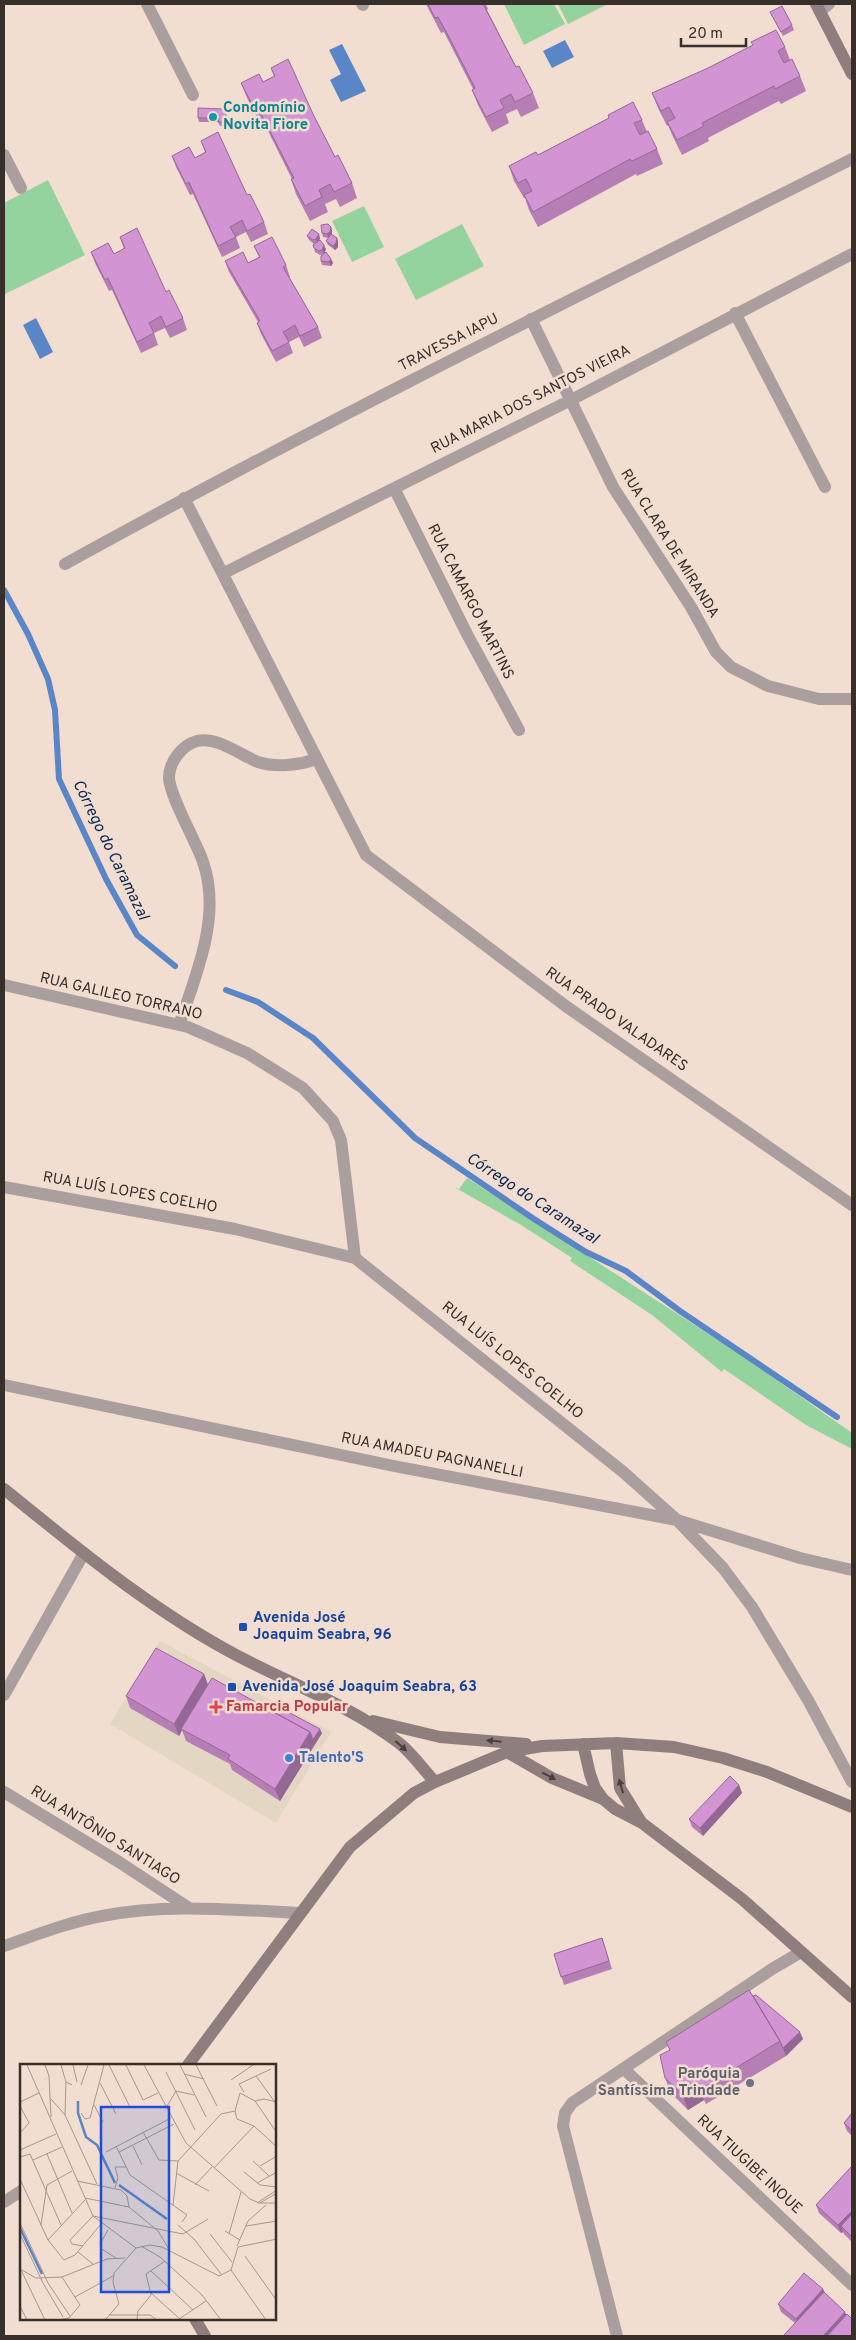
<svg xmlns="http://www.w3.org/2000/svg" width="856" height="2340" viewBox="0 0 856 2340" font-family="Overpass,sans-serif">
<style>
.commercial{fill:#e3d6c2}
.green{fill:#94d39e}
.water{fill:#5a86c8}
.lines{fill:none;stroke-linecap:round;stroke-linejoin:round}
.stream{stroke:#5a86c8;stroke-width:6}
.street{stroke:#aa9f9e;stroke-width:12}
.secondary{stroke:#8e7f7e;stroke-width:12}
.wall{fill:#b57fb5}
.shaded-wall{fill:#946894}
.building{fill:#d394d3;stroke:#946894}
.oneway{fill:#483f3b}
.culture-dot{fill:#0f9aa8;stroke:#f2ddd1;stroke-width:2}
.transit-dot{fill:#1a4fb4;stroke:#f2ddd1;stroke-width:2}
.health-dot{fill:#e0444e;stroke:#f2ddd1;stroke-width:2}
.shop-dot{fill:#3f7fe0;stroke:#f2ddd1;stroke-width:2}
.worship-dot{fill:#6b7280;stroke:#f2ddd1;stroke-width:2}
.labels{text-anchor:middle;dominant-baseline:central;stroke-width:5;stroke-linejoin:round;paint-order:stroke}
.culture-label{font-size:15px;font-weight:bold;fill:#0d838f;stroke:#f2ddd1;text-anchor:start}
.street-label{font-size:15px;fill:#372f2a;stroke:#f2ddd1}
.transit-label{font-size:15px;font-weight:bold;fill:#164399;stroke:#f2ddd1;text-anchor:start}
.health-label{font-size:15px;font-weight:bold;fill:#be3a42;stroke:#f2ddd1;text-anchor:start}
.shop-label{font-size:15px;font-weight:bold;fill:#366cbe;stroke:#f2ddd1;text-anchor:start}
.worship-label{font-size:15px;font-weight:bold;fill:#5b616d;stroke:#f2ddd1;text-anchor:end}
.water-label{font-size:16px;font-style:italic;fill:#0a2852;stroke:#f2ddd1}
.inset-river{fill:none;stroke:#5a86c8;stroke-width:2.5}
.inset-road{fill:none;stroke:#a7978e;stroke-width:1}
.view{fill:#1d4ed8;fill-opacity:0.15;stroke:#1d4ed8;stroke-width:2.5}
.inset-edge{fill:none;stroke:#372f2a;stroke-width:2.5}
</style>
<rect width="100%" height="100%" fill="#f2ddd1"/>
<path class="commercial" d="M160,1641l171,91 -55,91 -166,-99z"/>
<path class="green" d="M504,4h50l11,20 -41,21z
M558,4h50l-40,20z
M48,180l37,75 -80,39 -1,-91z
M364,206l20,41 -32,15 -20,-41z
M462,224l22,42 -68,34 -21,-41z
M467,1178l274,177 111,78v16l-46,-24 -82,-56 -2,3 -70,-57 -82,-54 2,-3 -51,-33 -67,-38 5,2z"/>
<path class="water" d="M565,40l9,17 -22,11 -9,-17z
M342,44l24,47 -25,11 -11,-22 11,-6 -12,-24z
M36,318l17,34 -13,7 -17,-34z"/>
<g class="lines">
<path class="stream" d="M4,590l24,44 20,45 7,31 4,69 47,100 31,56 38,31
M226,990l32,12 55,36 102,100 119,81 52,33 40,19 54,40 157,106"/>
<path class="street" d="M147,4l46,91
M362,4l1,1
M820,11l9,-7
M4,155l17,33
M735,313l90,174
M531,319l82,168 78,120 25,45 15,15 37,19 51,13h33
M394,488l73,146 52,96
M184,498l182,357 201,152 285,198
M65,564c259,-143 523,-273 787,-405
M224,573l347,-173 281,-146
M4,985l184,42 59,26 56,35 30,33 8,19 14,118
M179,1025c17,-50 43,-110 24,-163 -7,-21 -33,-65 -34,-84 0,-16 13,-33 28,-37 20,-5 43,14 61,21 18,6 41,3 59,-3
M4,1187l231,42 120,29 267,213 55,49 46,48 29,39 56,93 44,82
M4,1385l390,81 283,54 123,38 52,12
M4,1695l80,-142
M4,1792l115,70 70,46
M4,1946c32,-11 65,-24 98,-30 65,-13 133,-6 198,-3
M624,2069l228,216
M4,2202l17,-11
M617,2336l-54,-210 2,-13 7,-10 200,-134 29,-17"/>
<path class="secondary" d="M816,4l36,70
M4,1489c70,57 142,116 221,160 57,32 122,54 174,94 13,10 24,26 36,39
M373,1721l67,16 86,7
M616,1743l4,45 21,34
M583,1744l7,30 5,14 8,11 12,10 27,14 100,76 110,98
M507,1752l45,26 51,21
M188,2065l162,-218 64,-54 21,-11 72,-30 35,-6 74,-3 58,4 49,11 44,14 85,35
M195,2319l10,17"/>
</g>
<path class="wall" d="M426,4h60l2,5 -1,1 29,57 17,26 6,15 -18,9 -4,-8 -11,5 3,9 -17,9 -14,-27 -6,-15 1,-1 -29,-57 -3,1z
M770,12l22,13 2,5 -11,6z
M785,47l5,13 10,16 6,15 -25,13 -2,-3 -52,27 -19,10 1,3 -27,14 -9,-18 -5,-12 -1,1 -9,-18 -6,-15z
M271,68l42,46 22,43 17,26 5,15 -17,9 -4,-8 -11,5 3,8 -18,9 -14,-27 -5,-15h1l-29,-58 -3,2 -13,-25 -6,-15 22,-1 11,-6z
M198,108l31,13 1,4 -10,1 -2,-4h-19l-1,-4z
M608,115l34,5 5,12 10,17 6,15 -26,12 -1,-2 -98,53 -9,-17 -4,-12h-1l-10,-17 -5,-15 29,-11 71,-37z
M201,141l46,54 17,27 4,12 -17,8 -5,-10 -10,5 4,11 -18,9 -29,-63 -3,1 -14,-28 -4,-11 23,2 10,-6z
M331,227l1,4v4l5,3 1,4v5l-3,3 -7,-5 -2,-4 2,-3 -5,-1 -1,-4z
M307,236l13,2 -1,2 7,9 -2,5 -4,1 -5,-3 -1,-4v-4l-5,-4z
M120,237l46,55 17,26 4,12 -17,8 -5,-10 -11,5 4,12 -17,8 -29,-63 -3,1 -14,-28 -4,-11 23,2 10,-5z
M254,246l32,19 4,12h-1l29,50 4,11 -18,9 -5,-10 -10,5 4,11 -17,9 -15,-28 -4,-11 1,-1 -29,-50 -4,-11 23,2 11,-6z
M331,259l2,4 -2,3 -9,-1 -1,-4z
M204,1674l4,11 60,24 54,24 -42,68 -48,-31 -2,-6 -44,-23 -4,-11 -3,6 -49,-28 -4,-12z
M739,1785l3,8 -39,43 -11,-9 -3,-8z
M602,1938l10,31 -48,16 -10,-31z
M753,1996l50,43 -17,17 -80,48 -2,-4 -16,10 -17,-17 -6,-15 4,-28z
M852,2113v23l-5,-5 -3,-8z
M852,2166v76l-8,-8 -1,-2 -2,1 -22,-20 -3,-8z
M823,2289l2,4 20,19 1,3 -51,8 -14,-11 -3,-8z"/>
<path class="shaded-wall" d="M331,227l1,4v5l-3,2 -2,-4z
M319,234l1,4 -2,5 -2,-4z
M337,238l1,4v5l-3,3 -2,-4z
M324,245l2,4 -2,5 -2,-4z
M331,259l2,4 -2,3 -2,-4z
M204,1674l4,11 -27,44 1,1 -3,6 -5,-12z
M320,1729l2,4 -42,68 -5,-12 35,-57z
M739,1785l3,8 -39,43 -3,-8z
M800,2032l3,7 -17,17 -3,-8z
M698,2085l6,15 -16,10 -5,-15z
M852,2211v11l-11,4 2,6 -2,1 -3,-8z
M823,2289l3,7 -27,31 -3,-8z
M845,2312l3,8 -15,16h-10z"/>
<path class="building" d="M428,4h55l33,63 3,-1 14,27 -18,9 -4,-8 -11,6 4,8 -18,9 -14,-27 3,-2 -26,-51 -11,-20 -3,1z
M782,6l10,19 -11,7 -11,-20z
M776,30l9,17 -7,4 6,12 8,-4 8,17 -25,13 -1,-3 -53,27 -19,10 2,3 -27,14 -10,-18 8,-4 -6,-11 -8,4 -9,-18 56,-25 45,-23 -2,-3z
M288,59l25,55 22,43 3,-2 14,28 -18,9 -4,-8 -11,6 3,7 -17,9 -14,-27 3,-1 -37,-72 -3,2 -13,-25 18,-9 4,8 12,-6 -4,-8z
M633,102l9,18 -8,3 6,12 8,-4 9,18 -25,12 -2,-2 -97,53 -9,-17 8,-4 -6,-12 -8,4 -9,-17 27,-14 2,3 71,-37 -1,-3z
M198,108l25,1 6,12 -11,1 1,-4h-21z
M218,132l29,63 3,-1 14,28 -17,9 -5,-11 -12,7 6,10 -18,9 -29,-64 -3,2 -14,-28 17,-9 6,11 11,-6 -5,-11z
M328,224l3,3 -1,5 -3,2 -5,-1 -1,-8z
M137,228l29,64 3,-2 14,28 -17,9 -5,-11 -12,7 5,10 -17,9 -29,-64 -3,2 -14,-28 17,-9 6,11 11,-6 -5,-11z
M312,229l7,5 -3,5 -3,1 -6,-4z
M331,234l6,4 -1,5 -3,3 -7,-5z
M272,237l14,28 -3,2 35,60 -18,9 -5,-11 -12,7 6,10 -17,9 -15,-28 3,-2 -35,-60 18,-9 5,11 12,-6 -6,-11z
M320,240l4,5 -2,5 -3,1 -5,-3 -1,-3z
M326,252l5,7 -2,3 -8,-1v-5z
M156,1648l48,26 -30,50 -48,-28z
M212,1678l98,54 -35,57 -47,-30 2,-4 -49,-26z
M271,1703l49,26 -7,11 -3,-8 -42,-23z
M730,1776l9,9 -39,43 -11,-9z
M602,1938l7,23 -48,16 -7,-23z
M749,1990l31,51 -79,48 -3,-4 -15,10 -18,-17 -5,-23 10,-5 -4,-8z
M756,1995l44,37 -17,16 -3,-7 -27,-45z
M852,2113v18l-8,-8z
M852,2166v45l-14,14 -22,-20z
M852,2214v23l-11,-11z
M804,2273l19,16 -27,30 -18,-15z
M824,2292l21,20 -22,24h-40z
M847,2314l5,5v17h-25z"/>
<defs><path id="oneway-solid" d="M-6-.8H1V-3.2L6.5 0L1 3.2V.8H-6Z" transform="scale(1.25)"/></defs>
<g class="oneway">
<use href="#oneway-solid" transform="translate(494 1741) rotate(-174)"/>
<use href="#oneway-solid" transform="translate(401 1746) rotate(42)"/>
<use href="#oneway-solid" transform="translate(549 1776) rotate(27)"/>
<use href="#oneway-solid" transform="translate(621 1786) rotate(-106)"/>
</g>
<circle class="culture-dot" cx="213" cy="117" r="5"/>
<g class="transit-dot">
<rect x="238" y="1622" width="10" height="10" rx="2.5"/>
<rect x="227" y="1682" width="10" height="10" rx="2.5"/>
</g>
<path class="health-dot" d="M213.5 1699.5h5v5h5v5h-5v5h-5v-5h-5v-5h5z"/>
<circle class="shop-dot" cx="289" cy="1758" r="5"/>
<circle class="worship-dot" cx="750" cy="2083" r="5"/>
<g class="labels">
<g class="culture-label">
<text x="223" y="108">Condomínio<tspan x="223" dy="17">Novita Fiore</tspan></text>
</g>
<g class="street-label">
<text transform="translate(449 343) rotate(-27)">TRAVESSA IAPU</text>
<text transform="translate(531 400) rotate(-27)">RUA MARIA DOS SANTOS VIEIRA</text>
<text transform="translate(669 544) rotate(58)">RUA CLARA DE MIRANDA</text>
<text transform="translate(470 602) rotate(63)">RUA CAMARGO MARTINS</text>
<text transform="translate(121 997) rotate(13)">RUA GALILEO TORRANO</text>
<text transform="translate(616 1020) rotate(35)">RUA PRADO VALADARES</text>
<text transform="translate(130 1193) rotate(10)">RUA LUÍS LOPES COELHO</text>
<text transform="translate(512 1361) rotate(39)">RUA LUÍS LOPES COELHO</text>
<text transform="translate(432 1456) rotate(11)">RUA AMADEU PAGNANELLI</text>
<text transform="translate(105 1836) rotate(32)">RUA ANTÔNIO SANTIAGO</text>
<text transform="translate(749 2165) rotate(43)">RUA TIUGIBE INOUE</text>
</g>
<g class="transit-label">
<text x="253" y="1618">Avenida José<tspan x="253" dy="17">Joaquim Seabra, 96</tspan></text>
<text x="242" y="1687">Avenida José Joaquim Seabra, 63</text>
</g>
<g class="health-label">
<text x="226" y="1707">Famarcia Popular</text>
</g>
<g class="shop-label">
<text x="299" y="1758">Talento'S</text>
</g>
<g class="worship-label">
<text x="740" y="2074">Paróquia<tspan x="740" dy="17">Santíssima Trindade</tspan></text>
</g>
<g class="water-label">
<text transform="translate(110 850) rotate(64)">Córrego do Caramazal</text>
<text transform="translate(532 1199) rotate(33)">Córrego do Caramazal</text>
</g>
</g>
<g transform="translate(20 2064)">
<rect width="256" height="256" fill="#f2ddd1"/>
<path class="inset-river" d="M58,37v12l8,24 11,8 18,38M99,121l48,34M0,164l22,46"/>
<path class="inset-road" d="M7,1l66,151 43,32M25,1l4,11 2,41M41,1l5,17 6,3M53,1l4,17M89,1l21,42M106,1l17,35 15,-7M124,1l42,78 64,56 9,4h18M160,1l26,52M176,1l21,41M146,8l29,58M164,10l20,5M236,12l21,29M211,16l22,-15M80,19l16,31M61,21l7,-20M224,28l-5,-8 32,-15M31,35l14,16 32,69M235,37l22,32M0,38l19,-9M257,38l-13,-3 -9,2 -15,-8 -5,18 2,8 17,7 23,21M74,41l9,17M0,42l9,17 -9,10M146,44l10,-17 18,4M61,49l4,6 5,-1 14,-53M45,51l1,-33M123,68l16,28 19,1M96,82l14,29 57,40 -5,7M113,82l9,19M0,86l36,-16M86,88l65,-34M99,88l55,-28M27,90l25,59M0,93l10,-3 31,71M13,96l29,-13M233,97l16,15M240,102l17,-10M194,104l40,-42M224,108l16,13 17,2M156,109l33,18M0,115l28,61 16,20 11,-5 26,-31M57,117l44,9 6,6 2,11M237,119l20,-11M175,121l17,-18M95,124l3,-10 -3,-11h11M65,134l44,9 29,24 12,20M237,139l20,-13M240,139l17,-10M153,141l5,-44 43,-47 14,-3M0,159l28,60 22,33M21,161l6,-40 25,-14M158,161l16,14 27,35M226,162l31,-5M205,167l15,9M0,170l23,49 20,34M190,170l22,28M209,170l12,-42M28,176l37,-40M80,180l8,-14M63,182l-11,-2 -2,-4 23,-24 90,18 25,-15M121,182l19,11 42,38 19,25M217,182l11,-25 18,-16M80,184l16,10M58,188l15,12M225,192l32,45M0,205l16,9 26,-1 45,-18 18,-1M1,206l24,50M211,206l35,50M131,207l42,39M131,229l29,26M55,233l38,-21M0,242l7,14M90,251h40l7,5M159,255l27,-18M37,256l12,-2 11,-13 -18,-28M85,256l14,-16 -6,-22 1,-9 22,-25 14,-3 12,2 57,29 12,-6 7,-23 39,-8M117,256l1,-9 13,-16 -5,-21 19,-13"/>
<path class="view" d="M81,43h68v185h-68z"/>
<rect width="256" height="256" class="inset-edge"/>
</g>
<rect width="856" height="2340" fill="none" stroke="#372f2a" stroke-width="10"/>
<path d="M681 38v8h65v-8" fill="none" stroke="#372f2a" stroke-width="2.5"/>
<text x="688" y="38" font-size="15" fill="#372f2a" stroke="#f2ddd1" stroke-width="4" paint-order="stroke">20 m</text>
</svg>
